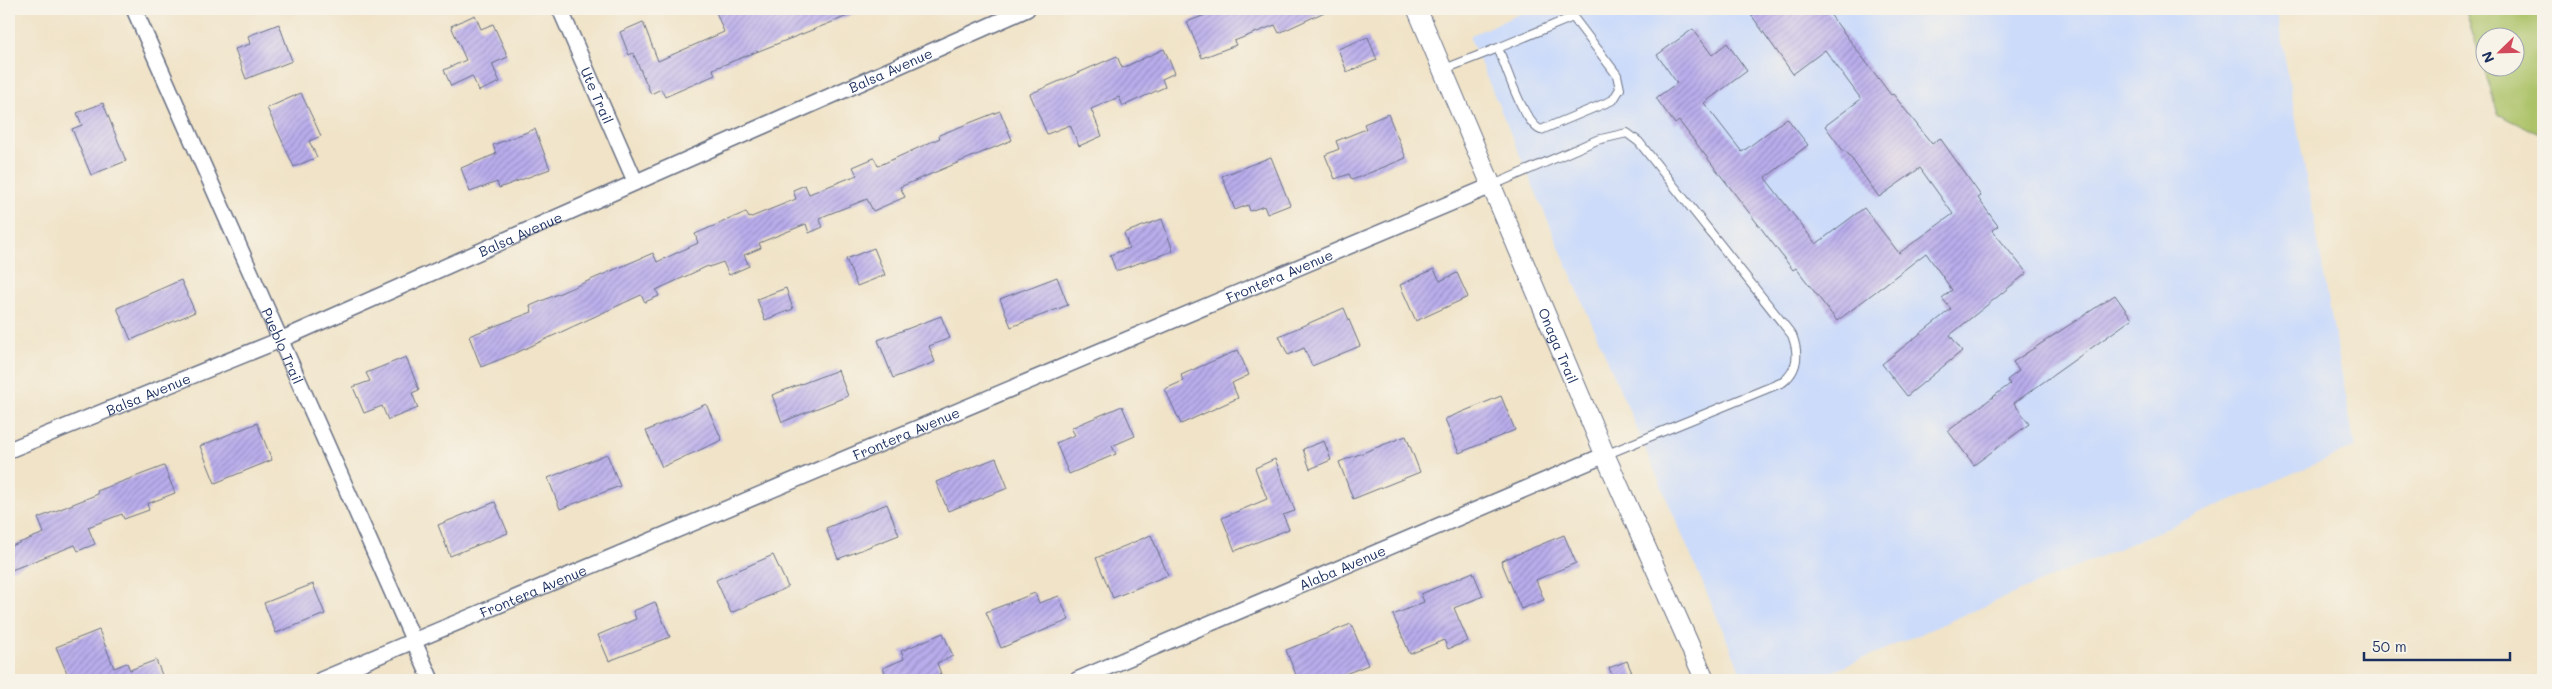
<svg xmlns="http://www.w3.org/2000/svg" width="2552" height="689" viewBox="0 0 2552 689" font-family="Mali,sans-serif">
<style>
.built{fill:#ccdbfa}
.green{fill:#acc267;stroke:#647862;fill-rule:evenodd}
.building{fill:url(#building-hatch)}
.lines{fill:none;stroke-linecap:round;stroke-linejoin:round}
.service-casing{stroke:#666e83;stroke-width:10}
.minor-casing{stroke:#666e83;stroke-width:18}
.tertiary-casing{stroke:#666e83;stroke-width:21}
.service{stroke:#fff;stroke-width:8}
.minor{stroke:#fff;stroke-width:15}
.tertiary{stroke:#fff;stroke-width:19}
.labels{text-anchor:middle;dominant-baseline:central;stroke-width:4;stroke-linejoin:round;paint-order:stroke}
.street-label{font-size:14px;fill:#1b2f5e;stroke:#f7f3e8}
</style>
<defs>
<pattern id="building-hatch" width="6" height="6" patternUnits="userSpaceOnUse" patternTransform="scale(1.25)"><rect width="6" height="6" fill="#baadec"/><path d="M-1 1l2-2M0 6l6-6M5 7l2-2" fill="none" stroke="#968dc2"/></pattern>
</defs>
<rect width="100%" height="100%" fill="#f7f3e8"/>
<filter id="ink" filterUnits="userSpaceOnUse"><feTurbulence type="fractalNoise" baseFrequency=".02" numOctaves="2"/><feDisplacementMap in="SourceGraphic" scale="10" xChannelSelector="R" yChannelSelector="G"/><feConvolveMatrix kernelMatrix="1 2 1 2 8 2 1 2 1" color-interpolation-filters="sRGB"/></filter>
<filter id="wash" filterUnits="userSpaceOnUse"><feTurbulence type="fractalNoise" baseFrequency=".0096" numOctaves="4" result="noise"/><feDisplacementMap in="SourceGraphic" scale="20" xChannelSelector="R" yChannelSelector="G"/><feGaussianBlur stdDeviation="1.12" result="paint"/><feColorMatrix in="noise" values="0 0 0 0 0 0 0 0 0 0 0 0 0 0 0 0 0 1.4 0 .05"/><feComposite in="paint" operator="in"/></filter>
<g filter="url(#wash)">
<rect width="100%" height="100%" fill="#f0e3c7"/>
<path class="built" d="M1531,9h745l79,438 -542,233h-69l-275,-644z"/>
<path class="green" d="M2465,9h78v127l-45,-22zM2484,38h30v30h-30z"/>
<g id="blocks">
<path class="building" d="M725,9h138v1l-150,59 2,6 -50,22 -4,-8 -10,5 -18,-41 -4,2 -9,-23 23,-10 15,39 66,-29 -8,-20z
M1220,9h111l-52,24 -4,-8 -41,16 2,4 -34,13 -15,-36z
M1747,9h79l65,86 2,-1 39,50 8,-6 41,58 -3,2 20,28 -6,4 35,43 -77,62 12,16 -55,45 -25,-32 69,-55 -9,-11 10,-8 -26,-37 -89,68 -41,-53 -3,2 -114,-149 -4,3 -19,-26 21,-15 -20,-28 36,-26 19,26 15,-12 20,28 -43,32 38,49 45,-34 21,27 -43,33 51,66 48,-36 35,45 54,-39 -33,-46 -41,29 -33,-46 -2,1 -19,-26 36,-27 -36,-49 -32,24z
M475,15l6,14 12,-5 15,33 -16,7 8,18 -21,9 -7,-15 -21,10 -7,-16 22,-10 -15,-34z
M279,24l13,37 -46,18 -11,-30 15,-5 -2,-8z
M1368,37l9,23 -30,12 -9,-23z
M1164,49l11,24 -13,6 3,8 -42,19 -4,-9 -28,12 11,27 -23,10 -9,-21 -23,9 -17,-40 87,-38 5,12z
M301,93l20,43 -12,5 8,16 -23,10 -27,-59z
M103,103l23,58 -35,14 -19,-46 10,-4 -5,-12z
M1000,111l12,29 -112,47 5,10 -32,14 -6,-12 -48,19 4,9 -14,6 -3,-9 -47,19 2,5 -17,7 5,11 -20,9 -6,-13 -14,5 -1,-1 -52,24 3,6 -14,6 -4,-7 -125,58 -35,14 -12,-31 63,-24 -2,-6 123,-53 4,9 41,-19 -3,-9 51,-22 3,6 47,-19 -3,-9 12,-5 4,9 48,-19 -4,-8 21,-9 4,8 62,-28 -1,-3z
M1388,114l18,44 -54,22 -3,-6 -14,5 -10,-24 14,-6 -3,-8 30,-12 -2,-5z
M535,129l15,40 -51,19 -2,-6 -27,10 -9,-24 35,-14 -3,-9z
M1271,157l19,48 -23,9 -3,-8 -14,5 -2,-6 -13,5 -13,-34z
M1162,219l11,32 -57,20 -6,-16 19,-7 -5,-15z
M874,248l11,27 -28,11 -11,-27z
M1434,269l6,12 17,-8 11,24 -52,24 -16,-36z
M1057,277l11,28 -57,22 -11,-28z
M181,280l14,32 -64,28 -14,-32z
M786,288l7,21 -28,11 -8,-21z
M2115,295l17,24 -118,84 15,21 -55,41 -26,-34 62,-47 -3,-4 12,-9 -6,-9z
M1344,308l16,38 -48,20 -8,-18 -16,7 -9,-19z
M941,316l9,22 -21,8 6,16 -42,16 -15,-38z
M1238,350l11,25 -17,8 6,15 -57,26 -16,-35 18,-8 -2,-6z
M406,357l13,33 -7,3 6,15 -30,12 -6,-14 -18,7 -11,-26 17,-6 -4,-8z
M838,370l10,26 -66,26 -10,-27z
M1501,396l14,34 -56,23 -14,-34z
M706,404l16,36 -60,27 -16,-36z
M1122,406l13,30 -23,10 4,8 -47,20 -13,-31 19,-8 -4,-7z
M257,423l15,37 -57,23 -15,-37z
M1406,436l14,36 -67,27 -14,-37z
M1324,441l7,19 -21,9 -7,-20z
M607,454l13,32 -60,23 -12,-31z
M996,458l12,30 -60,23 -12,-29z
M1275,459l20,52 -12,4 6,14 -54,22 -13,-33 45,-19 -12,-31z
M164,466l11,27 -28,11 2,6 -25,9 -2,-5 -34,13 7,17 -17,7 -3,-6 -66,26v-24l35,-14 -6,-15 60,-24 -1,-3z
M495,502l13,31 -58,23 -12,-31z
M887,504l12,31 -61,24 -12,-31z
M1151,535l17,40 -55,23 -17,-40z
M1564,535l12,28 -40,17 8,20 -23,9 -20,-48z
M773,555l15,32 -57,26 -15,-33z
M1473,572l10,24 -29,12 14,33 -20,8 -4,-9 -34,14 -17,-39 31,-13 -3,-8z
M313,584l12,30 -49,19 -12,-30z
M1035,593l4,10 20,-7 10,24 -68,28 -15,-36z
M655,602l15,35 -61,24 -11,-26 38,-16 -3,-8z
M1351,624l17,41 -38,15h-32l-12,-30z
M99,630l15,38 13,-5 3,7 26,-10 8,20h-94l-14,-33z
M943,633l10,23 -16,7 4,11 -15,6h-38l-5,-12 21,-9 -3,-8z
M1627,661l8,19h-21l-5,-12z"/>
</g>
</g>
<g filter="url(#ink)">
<use href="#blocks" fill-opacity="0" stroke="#666e83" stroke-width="1"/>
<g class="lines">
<defs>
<path id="service" d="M1573,17l44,58 3,14 -7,11 -72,30c-18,-7 -35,-64 -43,-82z
M1442,70l56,-22
M1491,186l106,-46 30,-7 12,9 153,193c7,18 7,34 -9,47l-178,73"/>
<g id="minor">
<path id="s1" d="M134,9l297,671"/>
<path id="s2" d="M560,9l75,172"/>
<path id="s3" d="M9,450l271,-110 747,-331"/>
<path id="s4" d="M321,680l1170,-494"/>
<path id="s5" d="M1077,680l528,-225"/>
</g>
<g id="tertiary">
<path id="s6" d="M1417,9l188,446 100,225"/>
</g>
</defs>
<use href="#service" class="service-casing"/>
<use href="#minor" class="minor-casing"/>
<use href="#tertiary" class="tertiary-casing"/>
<use href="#service" class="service"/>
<use href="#minor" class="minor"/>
<use href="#tertiary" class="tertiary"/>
</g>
</g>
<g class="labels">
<g class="street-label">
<text stroke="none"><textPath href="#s3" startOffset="960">Balsa Avenue</textPath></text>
<text stroke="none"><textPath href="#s2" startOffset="94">Ute Trail</textPath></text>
<text stroke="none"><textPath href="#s3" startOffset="555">Balsa Avenue</textPath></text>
<text stroke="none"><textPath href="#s4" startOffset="1040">Frontera Avenue</textPath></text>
<text stroke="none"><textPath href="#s1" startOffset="368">Pueblo Trail</textPath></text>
<text stroke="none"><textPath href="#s6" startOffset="365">Onaga Trail</textPath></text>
<text stroke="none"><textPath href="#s3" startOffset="150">Balsa Avenue</textPath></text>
<text stroke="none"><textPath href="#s4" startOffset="635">Frontera Avenue</textPath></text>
<text stroke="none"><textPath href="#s5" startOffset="288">Alaba Avenue</textPath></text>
<text stroke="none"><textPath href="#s4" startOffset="230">Frontera Avenue</textPath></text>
</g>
</g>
<rect width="2552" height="689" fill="none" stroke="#f7f3e8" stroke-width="30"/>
<g transform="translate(2500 52) rotate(247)"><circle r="24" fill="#f7f3e8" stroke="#9fa5b1"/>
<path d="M0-4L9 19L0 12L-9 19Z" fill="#d1495b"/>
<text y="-8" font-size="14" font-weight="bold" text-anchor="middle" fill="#1b2f5e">N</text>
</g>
<path d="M2364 652v8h146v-8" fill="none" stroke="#1b2f5e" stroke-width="2.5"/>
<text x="2372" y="652" font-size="15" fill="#1b2f5e" stroke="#f7f3e8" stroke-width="4" paint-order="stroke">50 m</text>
</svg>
